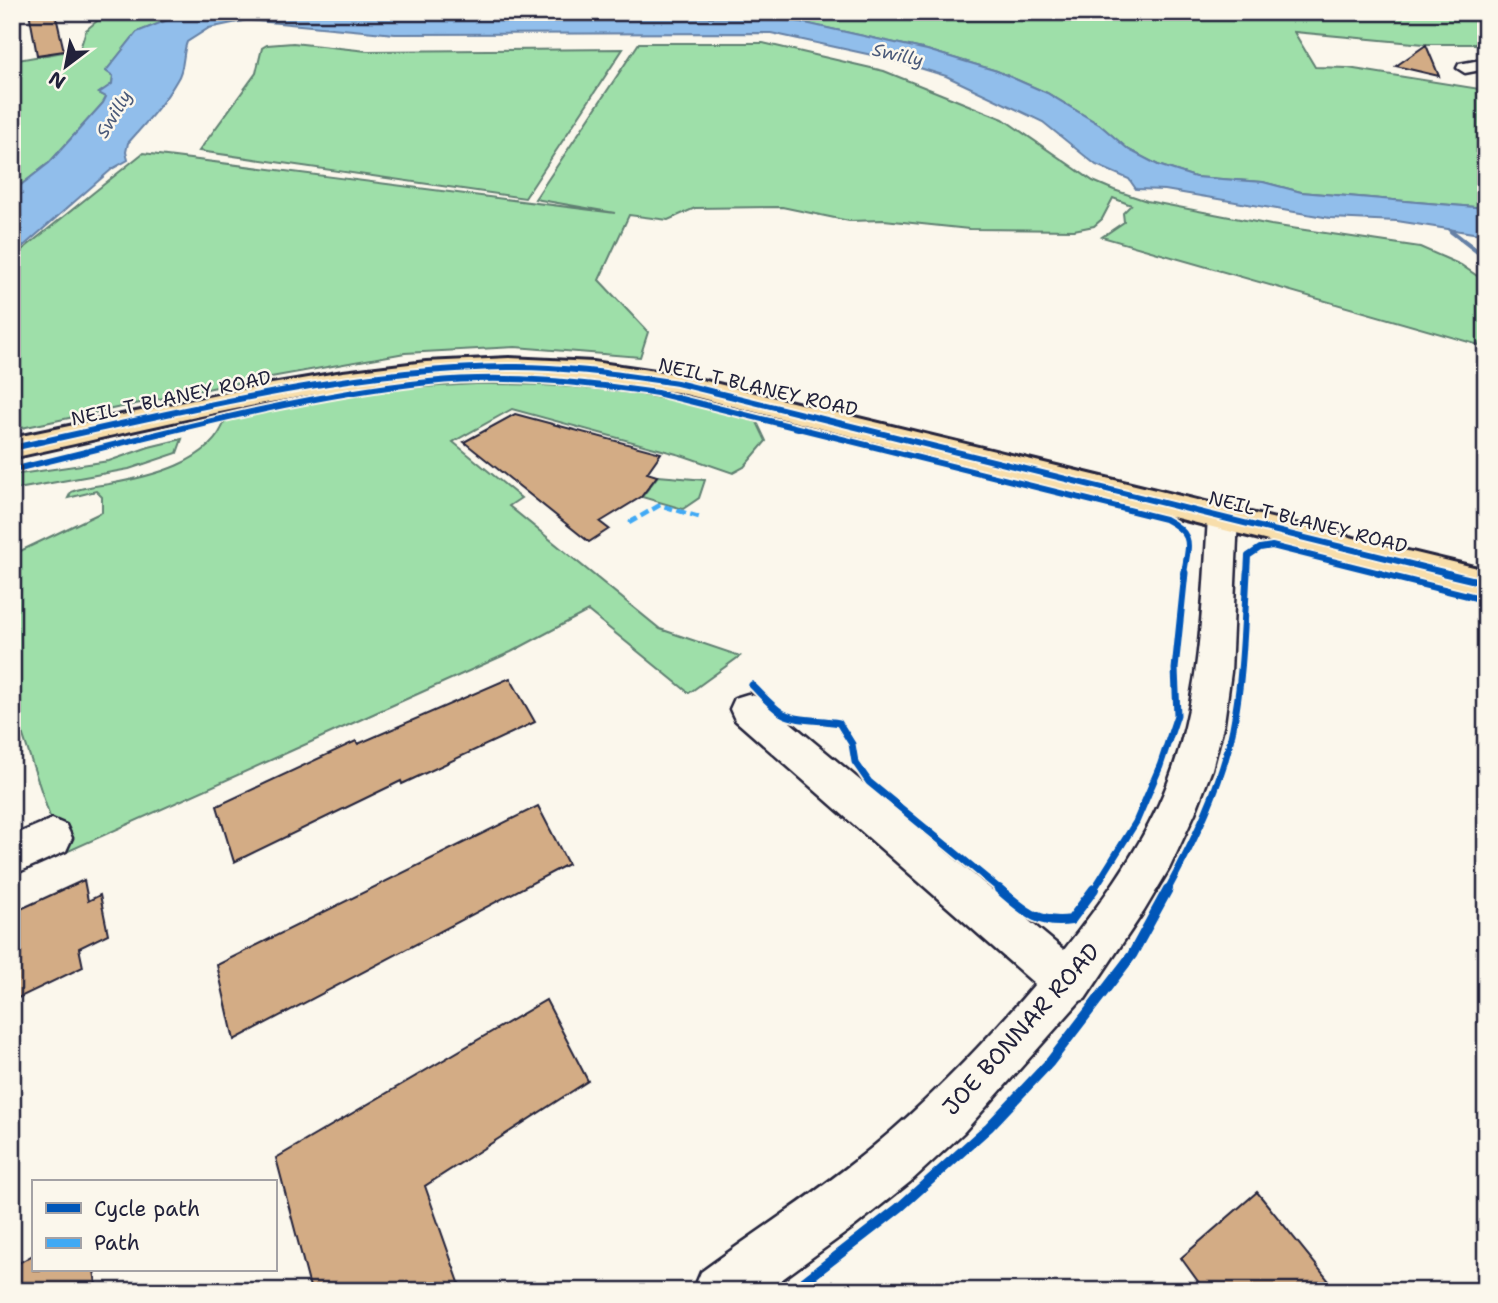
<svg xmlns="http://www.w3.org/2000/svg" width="1498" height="1303" viewBox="0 0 1498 1303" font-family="'Shantell Sans',sans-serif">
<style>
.green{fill:#9edfa9;stroke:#608072;stroke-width:2}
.water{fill:#91beeb;stroke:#6580a5;stroke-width:2}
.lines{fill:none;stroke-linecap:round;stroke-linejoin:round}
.stream{stroke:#6580a5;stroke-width:5}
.building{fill:#d3ac85;stroke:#22223b;stroke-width:2}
.minor-casing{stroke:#22223b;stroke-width:5}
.major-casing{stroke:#22223b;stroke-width:6}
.minor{fill:#fbf7ec;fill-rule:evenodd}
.major{fill:#f8deab;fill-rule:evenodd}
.quiet{stroke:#3fa9f5;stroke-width:4.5;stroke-dasharray:9 4.5;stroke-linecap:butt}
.cycleway-far2-casing{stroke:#fbf7ec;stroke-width:10}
.cycleway-far1-casing{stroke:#fbf7ec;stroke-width:11}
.cycleway-casing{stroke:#fbf7ec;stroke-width:14}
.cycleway-far2{stroke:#0057b8;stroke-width:6}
.cycleway-far1{stroke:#0057b8;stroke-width:7}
.cycleway{stroke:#0057b8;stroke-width:10}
.labels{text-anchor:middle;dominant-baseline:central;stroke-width:5;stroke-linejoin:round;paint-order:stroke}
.far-water-label{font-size:18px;font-style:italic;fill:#495979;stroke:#fbf7ec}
.street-label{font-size:19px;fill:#22223b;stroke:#fbf7ec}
.near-street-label{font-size:23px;fill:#22223b;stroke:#fbf7ec}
</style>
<rect width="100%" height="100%" fill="#fbf7ec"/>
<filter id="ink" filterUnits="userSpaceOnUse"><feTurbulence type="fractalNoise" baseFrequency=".0143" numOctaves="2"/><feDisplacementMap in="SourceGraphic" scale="14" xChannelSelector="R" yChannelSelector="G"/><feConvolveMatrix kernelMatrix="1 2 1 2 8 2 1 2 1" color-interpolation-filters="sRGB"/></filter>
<g filter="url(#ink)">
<path class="green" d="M108,12h80l-51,20 -31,39 7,5 -1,8 -13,9 8,4 -4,6 -54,60 -37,29v-131l68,-12 6,-19z
M371,12h1115v32h-62l-130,-12 21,35 33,1 138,22v118l-185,-16 -38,-10 -68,-5 -37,-12 -29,-15 -29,-25 -53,-32 -50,-22 -70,-21 -132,-29 -62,-4h-307z
M293,43l74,8 256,-2 -98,149 -326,-47 57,-78 6,-25 5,-3z
M639,43h124l121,28 119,48 90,62 21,9 33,11 124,24 149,22 41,18 25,17v65l-384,-110 22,-15 -1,-9 8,-8 -18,-7 -11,21 -8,7 -20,4 -105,-1 -85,-9 -35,1 -67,-14 -87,1 -27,12 -39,-5 -30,65 49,52 -8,25 -125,-10 -110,6 -179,32 -214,45v-172l131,-105 472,60 -80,-14z
M476,384c94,-1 191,8 281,38l9,19 -22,26 -11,6 -49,-17 -172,-47 -59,33 68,56 -12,8 151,123 80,27 -51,37 -101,-82 -77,41 -449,202 -50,-152v-147l90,-43v-15l-6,-6 -28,7 3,-6c12,-5 25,-6 38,-8 39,-7 103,-21 116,-64l144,-30z
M182,439l-5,14 -48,16 -117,21v-15l97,-14 40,-14z
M658,476l47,4 -6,18 -16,11 -41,-12z"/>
<path class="water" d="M188,12h183l37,5 70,1 255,-1 63,4 131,29 70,21 50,22 53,32 29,25 29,15 37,12 68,5 38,10 185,16v27l-89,-14 -67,-3 -165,-28 -29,-1 -7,-10 -33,-14 -53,-43 -97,-46 -56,-17 -119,-26 -376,1 -148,-14 -38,8 -22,14c-5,12 -2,26 -10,38 -13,23 -31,43 -49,63l-2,9 2,8 -16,9 -100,87v-56l9,-6 -9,-2 37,-29 54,-60 3,-6 -7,-4 13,-9 1,-8 -7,-5 31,-39z"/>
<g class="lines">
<path class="stream" d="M1451,231l35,27"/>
</g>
<path class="building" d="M29,12h26l9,39 -27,4z
M1426,45l13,31 -43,-10z
M515,414l146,39 -14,20 10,3 -16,21 -41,25 9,7 -20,13 -125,-100z
M510,678l25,44 -133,62 -1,-3 -167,81 -17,-56 139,-65 2,3z
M538,806l30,58 -334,176 -17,-75z
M84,880l4,21 12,-6 8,39 -29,14 4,19 -71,34v-88z
M546,1000l42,81 -163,105 37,105h-151l-35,-133z
M1257,1192l80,99h-132l-24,-33z
M33,1255v15h61l3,21h-85v-24z"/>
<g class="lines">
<defs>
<path id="minor" d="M1486,59v10l-21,4 -8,-5 2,-4z
M1223,506l11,3 4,8 -7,155 -7,51 -12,46 -17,44 -26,56 -25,42 -59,88 -5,2 -117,132 -53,49 -55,44 -89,65h-73l8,-19c57,-42 118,-80 173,-126 58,-48 112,-105 161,-162l-300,-264 -5,-11 5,-11 13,-4 13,4 303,252c35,-45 70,-92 94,-144 42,-90 44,-192 50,-289l4,-8z
M52,819l14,6 6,13 -6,13 -54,24v-39z"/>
<path id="major" d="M509,358l84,4 84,12 809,196v26l-809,-204c-56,-9 -112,-17 -169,-16 -168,2 -333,46 -496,82v-20l248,-52 83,-14 83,-10z"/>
</defs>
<use href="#minor" class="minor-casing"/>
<use href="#major" class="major-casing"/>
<use href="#minor" class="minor"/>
<use href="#major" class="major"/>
<path class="quiet" d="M629,523l31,-18 42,13"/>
<defs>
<path id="cycleway-far2" d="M12,448c163,-35 328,-79 496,-81 57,-1 113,8 169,16l774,191
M12,470c138,-33 275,-73 417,-88 76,-8 153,0 228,11l508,126c31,16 23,25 19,55
M1247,574l1,-18 12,-8 12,-2 112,28"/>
<path id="cycleway-far1" d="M1377,573l109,27
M1444,573l42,10
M752,685c9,9 19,21 30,28 16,9 39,6 57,10l13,21 3,18 14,20 133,109
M1093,891l43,-69 24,-56 17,-51 -2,-46 10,-96
M1167,891c27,-50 55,-107 66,-163 10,-51 11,-104 14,-155"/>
<path id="cycleway" d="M999,889c25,21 38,36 72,31l23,-31
M792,1291l108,-84 89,-80 61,-65 82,-107 36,-66"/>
</defs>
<use href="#cycleway-far2" class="cycleway-far2-casing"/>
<use href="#cycleway-far1" class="cycleway-far1-casing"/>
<use href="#cycleway" class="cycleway-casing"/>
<use href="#cycleway-far2" class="cycleway-far2"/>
<use href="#cycleway-far1" class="cycleway-far1"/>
<use href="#cycleway" class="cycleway"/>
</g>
</g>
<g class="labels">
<g class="far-water-label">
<text transform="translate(898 55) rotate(13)">Swilly</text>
<text transform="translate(114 114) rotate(-59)">Swilly</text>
</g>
<g class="street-label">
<text transform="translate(758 387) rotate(13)">NEIL T BLANEY ROAD</text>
<text transform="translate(171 398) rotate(-12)">NEIL T BLANEY ROAD</text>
<text transform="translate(1308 522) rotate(14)">NEIL T BLANEY ROAD</text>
</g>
<g class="near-street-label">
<text transform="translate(1021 1029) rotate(-48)">JOE BONNAR ROAD</text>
</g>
</g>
<rect width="1498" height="1303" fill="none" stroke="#fbf7ec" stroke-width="42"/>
<rect x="21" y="21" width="1456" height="1261" fill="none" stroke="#22223b" stroke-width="2.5" filter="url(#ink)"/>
<rect x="32" y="1180" width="245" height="91" fill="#fbf7ec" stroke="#a4a2a5" stroke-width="2"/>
<rect x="46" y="1203" width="35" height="10" fill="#0057b8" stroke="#a4a2a5" stroke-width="2"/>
<text x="94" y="1216" font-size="21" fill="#22223b">Cycle path</text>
<rect x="46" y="1238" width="35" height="10" fill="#3fa9f5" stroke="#a4a2a5" stroke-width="2"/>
<text x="94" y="1250" font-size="21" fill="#22223b">Path</text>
<g transform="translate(66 66) rotate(212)" stroke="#fbf7ec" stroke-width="5" paint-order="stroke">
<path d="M0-5L12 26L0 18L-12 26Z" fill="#22223b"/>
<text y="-10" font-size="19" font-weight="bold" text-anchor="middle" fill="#22223b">N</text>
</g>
</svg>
